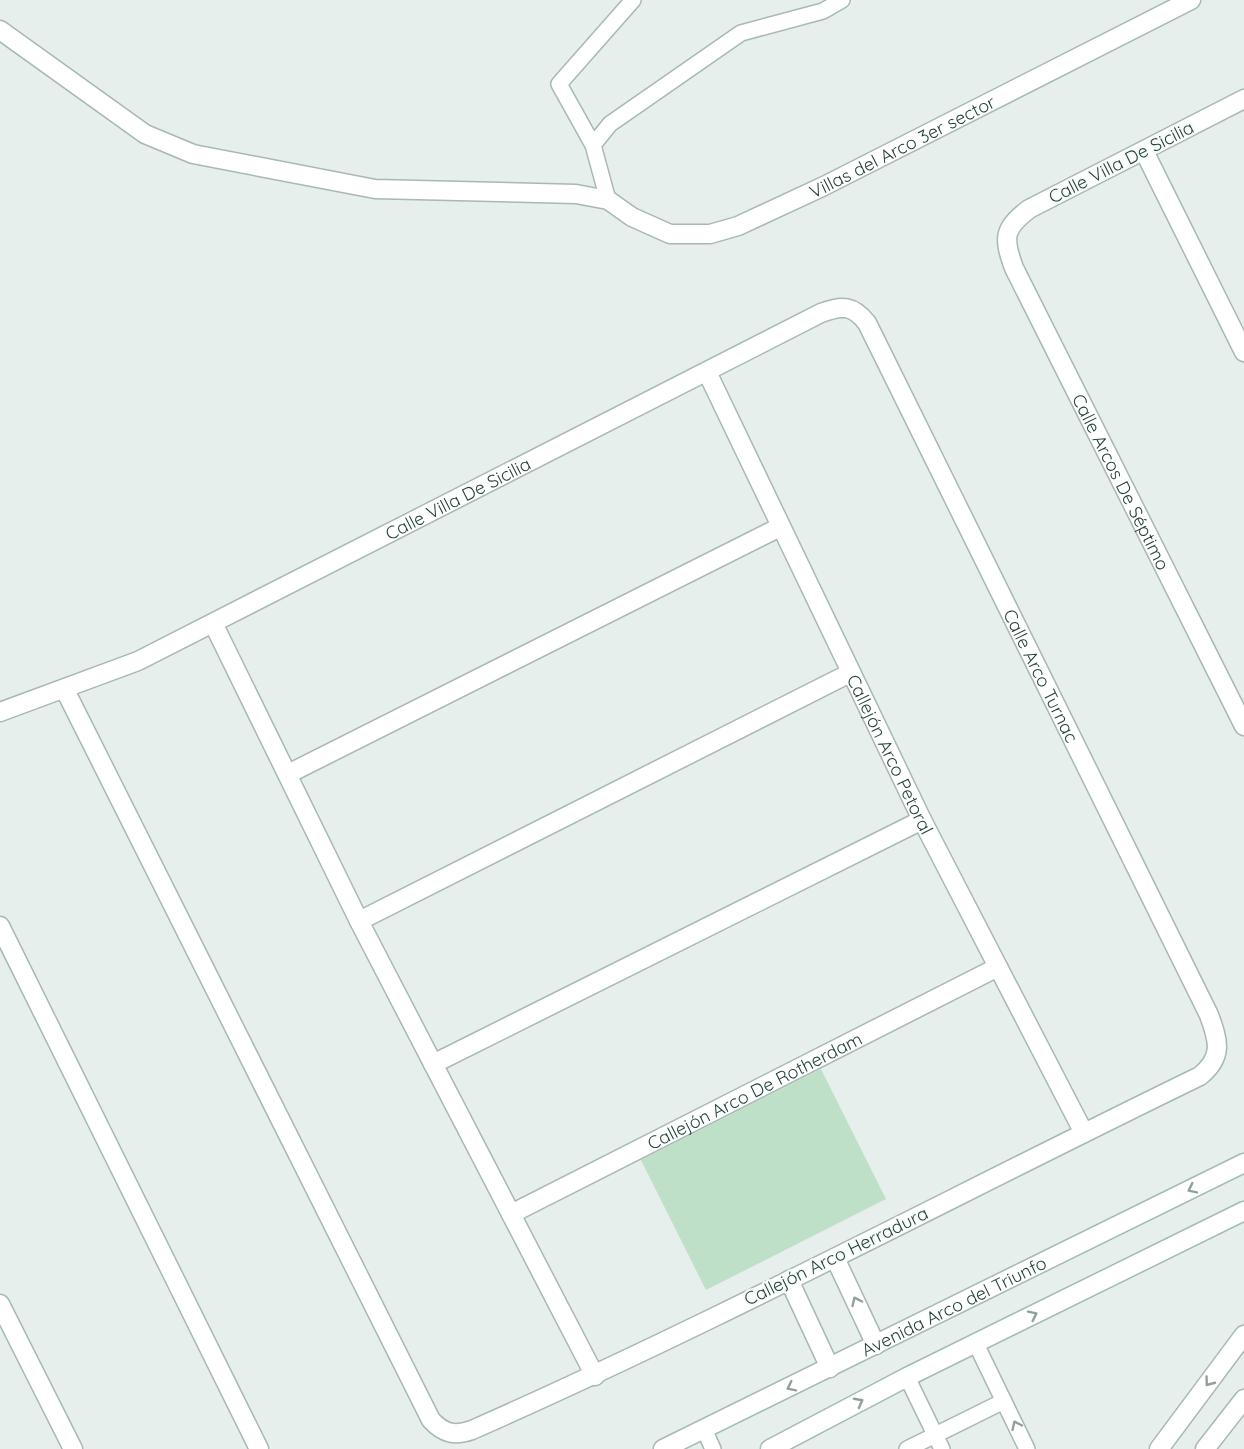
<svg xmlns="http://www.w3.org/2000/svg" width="1244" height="1449" viewBox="0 0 1244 1449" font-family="Quicksand,sans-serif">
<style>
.green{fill:#bfe0c8}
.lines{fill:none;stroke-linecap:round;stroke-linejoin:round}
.lane-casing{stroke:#a8b8b2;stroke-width:18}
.street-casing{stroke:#a8b8b2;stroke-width:21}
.secondary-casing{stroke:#a4bbb3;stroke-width:21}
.lane{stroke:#fff;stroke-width:15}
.street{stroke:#fff;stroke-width:18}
.secondary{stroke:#fff;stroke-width:18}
.oneway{stroke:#92a09c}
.labels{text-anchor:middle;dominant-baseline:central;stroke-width:4.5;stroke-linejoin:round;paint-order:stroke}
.street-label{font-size:18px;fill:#24423a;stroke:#f7fbf9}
</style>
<rect width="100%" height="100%" fill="#e6efeb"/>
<path class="green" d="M821,1069l65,130 -180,91 -65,-130z"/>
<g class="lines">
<defs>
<path id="lane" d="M593,145l-34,-61 74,-84
M608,200l-15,-55 17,-21 131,-91 82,-22 19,-11
M976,1344l51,105
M907,1377l35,72
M704,1429l9,20
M907,1449l97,-48"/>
<g id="street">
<path id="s1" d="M0,30l145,104 48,20 182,35 201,5 32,6 24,17 38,17h40l28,-8 86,-40 367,-186"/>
<path id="s2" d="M1244,99l-215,110c-26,20 -26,29 -15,59l230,458"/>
<path d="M1144,151l100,201"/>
<path id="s3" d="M707,372l215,448 162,313"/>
<path d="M213,623l146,298 236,455"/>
<path id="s4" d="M0,712l138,-51 683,-348c21,-8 32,-8 46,10l342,692c10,27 14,42 -9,61 -243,118 -481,245 -728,354 -17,6 -28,4 -41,-10l-366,-730"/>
<path d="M288,774l492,-247"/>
<path d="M359,921l491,-248"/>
<path d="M0,926l259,523"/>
<path d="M433,1064l489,-244"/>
<path id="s5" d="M511,1214l487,-247"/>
<path d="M835,1258l41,87"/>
<path d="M789,1280l41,88"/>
<path d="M0,1304l73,145"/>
<path d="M1159,1449l85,-114"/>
<path d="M1205,1449l39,-50"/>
</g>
<g id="secondary">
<path id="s6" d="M663,1449l581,-286"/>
<path d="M770,1449l137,-72 337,-166"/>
</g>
</defs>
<use href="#lane" class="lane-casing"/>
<use href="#street" class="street-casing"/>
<use href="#secondary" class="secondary-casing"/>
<use href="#lane" class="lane"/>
<use href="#street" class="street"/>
<use href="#secondary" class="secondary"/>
</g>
<defs><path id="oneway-chevron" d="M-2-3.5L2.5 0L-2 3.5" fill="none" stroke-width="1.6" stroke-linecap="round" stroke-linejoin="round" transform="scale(1.5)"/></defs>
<g class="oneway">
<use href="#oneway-chevron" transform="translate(1192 1189) rotate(154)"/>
<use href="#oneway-chevron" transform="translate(856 1301) rotate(-115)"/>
<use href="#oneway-chevron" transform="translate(1033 1315) rotate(-26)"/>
<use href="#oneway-chevron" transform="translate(1209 1382) rotate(127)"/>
<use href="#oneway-chevron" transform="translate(791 1387) rotate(154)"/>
<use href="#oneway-chevron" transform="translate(859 1402) rotate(-28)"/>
<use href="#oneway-chevron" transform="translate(1016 1425) rotate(-115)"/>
</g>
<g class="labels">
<g class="street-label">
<text stroke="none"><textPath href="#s1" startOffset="972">Villas del Arco 3er sector</textPath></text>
<text transform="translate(1121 162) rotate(-27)">Calle Villa De Sicilia</text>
<text stroke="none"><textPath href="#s2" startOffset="549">Calle Arcos De Séptimo</textPath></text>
<text stroke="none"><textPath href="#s4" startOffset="506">Calle Villa De Sicilia</textPath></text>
<text stroke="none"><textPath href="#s4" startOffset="1359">Calle Arco Turnac</textPath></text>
<text stroke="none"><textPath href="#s3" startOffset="424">Callejón Arco Petoral</textPath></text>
<text stroke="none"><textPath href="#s5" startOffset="273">Callejón Arco De Rotherdam</textPath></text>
<text transform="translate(836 1256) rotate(-26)">Callejón Arco Herradura</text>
<text stroke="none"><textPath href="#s6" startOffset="324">Avenida Arco del Triunfo</textPath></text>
</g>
</g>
</svg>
